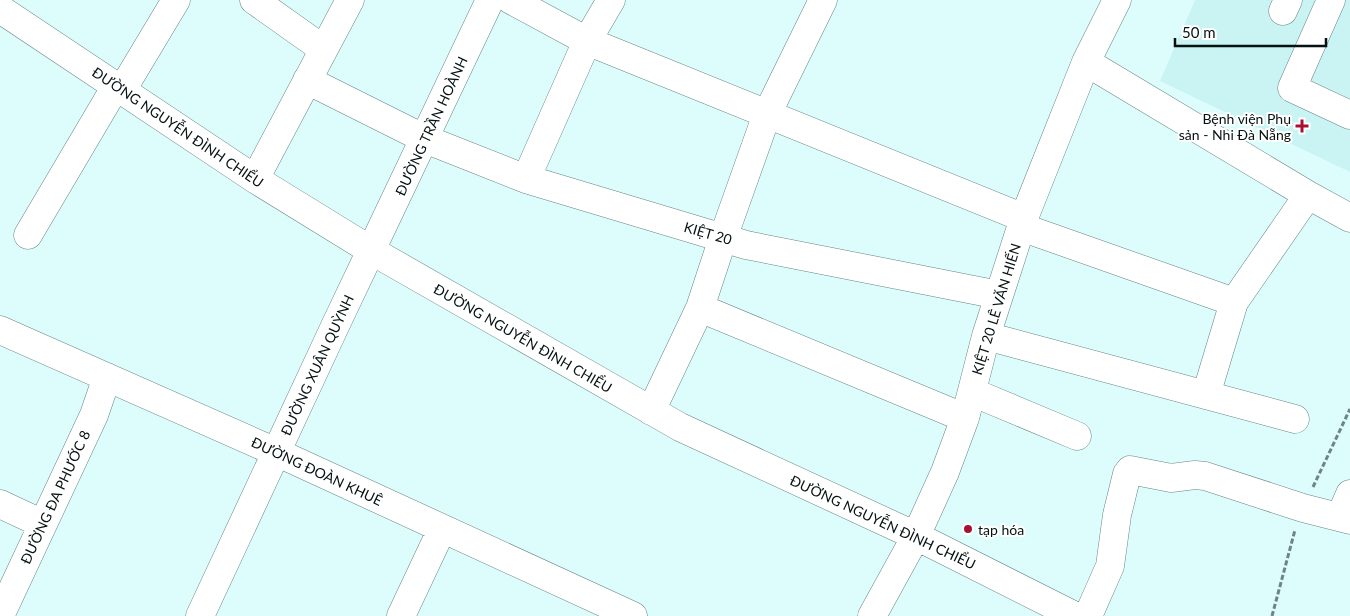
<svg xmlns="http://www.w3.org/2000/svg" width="1350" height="616" viewBox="0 0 1350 616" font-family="Lato,sans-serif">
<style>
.built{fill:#c9f4f3}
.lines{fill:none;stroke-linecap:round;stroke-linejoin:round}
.minor-casing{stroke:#668484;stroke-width:29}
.path{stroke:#6f8484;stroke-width:3;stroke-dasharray:5 2.5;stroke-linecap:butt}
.minor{stroke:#fff;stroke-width:28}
.poi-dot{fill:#a81032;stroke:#fff;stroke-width:2}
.labels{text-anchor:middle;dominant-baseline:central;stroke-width:4;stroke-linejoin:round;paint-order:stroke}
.poi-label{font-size:14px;fill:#061111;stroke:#fff;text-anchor:end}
.street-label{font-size:14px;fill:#061111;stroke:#fff}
</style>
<rect width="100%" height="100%" fill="#ddfdfd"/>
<path class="built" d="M1195,0h155v172l-190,-91z"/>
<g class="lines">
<defs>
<path id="minor" d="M254,0l69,49
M511,0l76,41 437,177
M1331,0l-39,88 58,27
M0,9l255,170 117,72 308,176 236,109 159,80
M1283,11l5,-11
M1086,62l222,133 42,23
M307,80l118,59 101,40 220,66 253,50
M122,90l54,-90
M255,179l95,-179
M526,179l61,-138 24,-41
M1021,227l213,75 -28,93
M28,235l88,-149
M1234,302l74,-107
M700,308l265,110
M0,330l276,122 357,164
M986,336l309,83
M972,392l105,44
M651,411l49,-103 23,-70 44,-124 56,-114
M0,504l43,20
M1340,517l10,-23
M0,616l94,-201 13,-38
M200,616l136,-292 154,-324
M401,616l41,-87
M872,616l44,-80 29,-64 20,-54 21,-82 38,-118 62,-156 31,-62
M1088,616l22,-50 7,-51 10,-41 3,-4 41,8 24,-3 10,1 98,32 47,12"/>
</defs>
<use href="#minor" class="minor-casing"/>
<path class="path" d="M1313,487l37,-78
M1272,616l23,-86"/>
<use href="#minor" class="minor"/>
</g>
<g class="poi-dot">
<path d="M1299.5 118.5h5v5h5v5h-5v5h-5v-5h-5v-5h5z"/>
<circle cx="968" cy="529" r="5"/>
</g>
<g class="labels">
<g class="poi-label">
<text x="1291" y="118">Bệnh viện Phụ<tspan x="1291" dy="16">sản - Nhi Đà Nẵng</tspan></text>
<text x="978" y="529" text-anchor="start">tạp hóa</text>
</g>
<g class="street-label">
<text transform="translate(431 126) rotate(-65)">ĐƯỜNG TRẦN HOÀNH</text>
<text transform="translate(178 127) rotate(34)">ĐƯỜNG NGUYỄN ĐÌNH CHIỂU</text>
<text transform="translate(708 233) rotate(16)">KIỆT 20</text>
<text transform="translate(996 309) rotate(-73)">KIỆT 20 LÊ VĂN HIẾN</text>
<text transform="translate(523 338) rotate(30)">ĐƯỜNG NGUYỄN ĐÌNH CHIỂU</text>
<text transform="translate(317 365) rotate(-65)">ĐƯỜNG XUÂN QUỲNH</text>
<text transform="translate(317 471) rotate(25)">ĐƯỜNG ĐOÀN KHUÊ</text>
<text transform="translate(55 497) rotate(-65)">ĐƯỜNG ĐA PHƯỚC 8</text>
<text transform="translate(883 522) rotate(25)">ĐƯỜNG NGUYỄN ĐÌNH CHIỂU</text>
</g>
</g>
<path d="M1175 38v8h151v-8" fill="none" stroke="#061111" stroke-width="2.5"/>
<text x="1182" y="38" font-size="15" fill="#061111" stroke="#ffffff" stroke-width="4" paint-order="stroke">50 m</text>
</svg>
